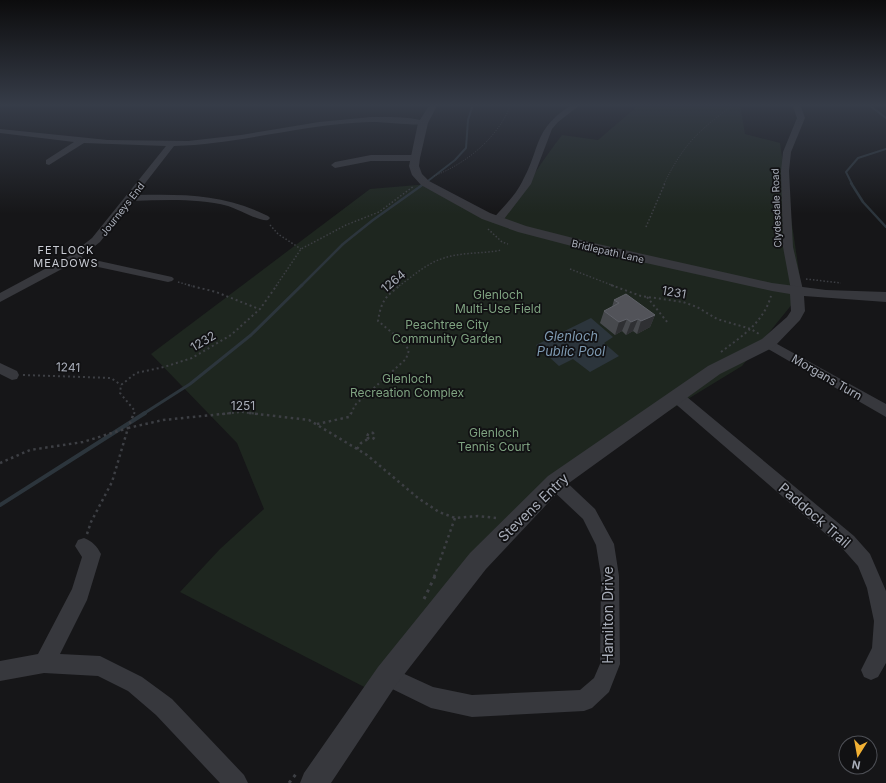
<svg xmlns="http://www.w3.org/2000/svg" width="886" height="783" viewBox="0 0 886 783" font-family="Inter,sans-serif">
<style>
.green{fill:#1e261f}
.water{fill:#2c353c}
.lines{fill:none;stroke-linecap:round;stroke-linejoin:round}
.stream-far3{stroke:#2c353c;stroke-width:2}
.stream-far2{stroke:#2c353c;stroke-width:2.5}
.stream-far1{stroke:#2c353c;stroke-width:3}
.stream{stroke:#2c353c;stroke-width:4}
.path-far4{stroke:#3d3f44;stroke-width:1;stroke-dasharray:1 1.5;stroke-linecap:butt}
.path-far3{stroke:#3d3f44;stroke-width:1.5;stroke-dasharray:1.5 2;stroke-linecap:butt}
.path-far2{stroke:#3d3f44;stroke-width:2;stroke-dasharray:2 3;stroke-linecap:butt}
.path-far1{stroke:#3d3f44;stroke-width:2.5;stroke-dasharray:2.5 3.5;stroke-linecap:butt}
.path{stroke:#3d3f44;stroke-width:3;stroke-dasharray:3 4.5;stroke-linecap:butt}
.minor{fill:#37383d;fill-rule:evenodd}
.tertiary{fill:#37383d;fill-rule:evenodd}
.wall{fill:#47494d}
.shaded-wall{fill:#2f3033}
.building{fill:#525359;stroke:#5f6168}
.labels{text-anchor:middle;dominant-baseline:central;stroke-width:3.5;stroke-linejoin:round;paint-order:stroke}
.far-street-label{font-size:10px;fill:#a8adb8;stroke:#111113}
.far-neighbourhood-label{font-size:11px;letter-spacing:1px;fill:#c9ccd4;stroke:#111113}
.street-label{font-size:12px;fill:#a8adb8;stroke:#111113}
.park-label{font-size:12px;fill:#7fa381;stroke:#111113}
.water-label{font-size:13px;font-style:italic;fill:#7f9bb3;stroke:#111113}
.near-street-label{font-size:14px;fill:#a8adb8;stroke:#111113}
</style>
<rect width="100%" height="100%" fill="#161618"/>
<path class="green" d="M640,104h100l5,30 35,9 22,149 -60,74 -177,108 -191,218 -194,-100 40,-43 44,-40 -27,-66 -86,-89 219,-165 59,-5 72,37c22,-28 39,-58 61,-86l36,5z"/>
<path class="water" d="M591,318l22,19 -9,6 15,13 -29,16 -17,-13 -14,7 -23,-21z"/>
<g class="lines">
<path class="stream-far3" d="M166,104h23
M868,104l18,14
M424,184l31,-24 11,-12 2,-28 5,-16
M852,184l-6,-12 12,-14 28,-9"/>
<path class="stream-far2" d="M851,183l12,19 23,25
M301,286l42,-42 30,-24 52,-37"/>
<path class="stream-far1" d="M143,414l47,-30 61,-49 51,-50"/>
<path class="stream" d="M0,505l145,-92"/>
<path class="path-far4" d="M434,176c33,-13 64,-38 77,-72
M664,184c18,-37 33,-53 67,-77v-3"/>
<path class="path-far3" d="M270,225l8,9 23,15
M646,227l19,-44
M488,229l14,13 6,2
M570,269l44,17
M806,279l35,4
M178,282l14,4
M276,286l25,-37 45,-24 33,-13 35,-26
M399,286c14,-10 28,-23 45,-28 18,-6 38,-4 58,-8"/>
<path class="path-far2" d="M188,285l28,7 43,17
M611,285l30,11 42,6 14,5 20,12 34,10 8,5
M647,297l21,26
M721,352c21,-16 42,-29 50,-56
M23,375l88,3 10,7
M134,414l1,-3 -15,-18 1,-8 15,-12 28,-6 28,-9 39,-23 29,-26 17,-24
M222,414l19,-2 17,2
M351,414l4,-9 51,-46 3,-9 -8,-10 -23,-19c3,-19 7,-25 23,-36"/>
<path class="path-far1" d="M249,413l60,7 58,35 51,43 21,14 16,6 23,-2 18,2
M317,424l32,-7 2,-4
M367.5 436a3.5 3.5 0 1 1 7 0a3.5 3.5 0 1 1-7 0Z
M357,449l4,-6 7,-4
M0,463l30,-13 53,-8 45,-14 6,-15
M87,534l4,-12 21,-40 16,-54 35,-8 69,-7
M434,577l21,-59"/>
<path class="path" d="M424,599l11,-23
M289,783l7,-9"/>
<path class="minor" d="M573,104h8l-23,18 -6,7 -21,55 -30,39h-8l-1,-2 1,-2c10,-12 22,-23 29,-37 20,-36 10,-52 51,-78z
M792,104h8l5,14 -14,34 -2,19 4,76 10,43 -6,4 -6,-4 -8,-43 -2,-76 2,-19 14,-34z
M371,117c12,0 47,-1 56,6 -5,4 -47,-2 -57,-1 -66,2 -130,22 -196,24l-38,49c49,-1 88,-1 132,21l2,2 -2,2c-8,2 -30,-11 -40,-14 -31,-8 -64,-6 -96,-5l-32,41 -19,15 91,20 2,2 -2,2 -4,1 -93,-20 -75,40v-9l69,-37 23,-18 74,-92 -82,-3 -35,22 -3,-1v-4l28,-18 -74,-9v-4l108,11 80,1 53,-6 78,-13z
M371,155h44l4,3 -4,3h-44l-36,7 -4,-3 4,-3z
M768,339l118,65v13l-123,-71 -1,-3 1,-3z
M0,363l17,8 2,4 -2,4 -5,1 -12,-6z
M676,391l5,1 173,144 16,18 16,37v72l-8,14 -7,3 -7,-3 -3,-7 11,-22 2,-27 -7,-33 -9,-22 -16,-18 -171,-148 -2,-4 2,-4z
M555,475l6,2 34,32 19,35 5,32 1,88 -11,28 -17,16 -8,3 -112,6 -41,-9 -51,-25 -3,-7 3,-7 7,-3 46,21 39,8 108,-5 14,-12 6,-14 1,-88 -5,-31 -13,-26 -34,-32 -2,-5 2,-5z
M84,538c8,3 13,8 17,16l-14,46 -27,54 40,2 42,21 30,22 72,76 4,8h-28l-64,-68 -28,-24 -30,-15 -54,-3 -44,8v-20l38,-7 34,-65 10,-32 -7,-11 3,-6z"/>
<path class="tertiary" d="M430,104h8l-10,19 -8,35 -1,8 3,8 7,7 61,32 36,13 63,16 183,41 54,7 60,2v10l-82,-6 1,15 -5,9 -26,27 -54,27 -158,114 -76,81 -90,116 -65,98h-31l4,-10 74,-106 92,-114 78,-77 160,-110 54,-27 25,-22 4,-6 -1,-17 -18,-3 -189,-42 -65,-17 -36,-13 -61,-34 -9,-10 -3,-9 9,-43z"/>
</g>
<path class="wall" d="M614,300l41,15 -5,12 -13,7 -4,-3 -7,4 -4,-4 -7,4 -15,-12 4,-12 8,-4z"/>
<path class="shaded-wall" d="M655,315l-5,12 -13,7 4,-13z
M627,319l-5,12 -7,4 4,-13z
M638,319l-5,12 -7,4 5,-13z"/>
<path class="building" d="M626,294l29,21 -14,6 -3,-2 -7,3 -4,-3 -8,3 -15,-11 15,-8 -5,-3z"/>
<linearGradient id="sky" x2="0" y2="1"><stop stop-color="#0c0c0d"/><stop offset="0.49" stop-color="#363c48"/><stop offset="1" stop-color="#363c48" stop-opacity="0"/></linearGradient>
<rect width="886" height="214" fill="url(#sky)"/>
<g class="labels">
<g class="far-street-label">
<text transform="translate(776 208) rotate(-92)">Clydesdale Road</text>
<text transform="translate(122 209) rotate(-52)">Journeys End</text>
<text transform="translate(608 251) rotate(13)">Bridlepath Lane</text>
</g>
<g class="far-neighbourhood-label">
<text x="66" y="250">FETLOCK<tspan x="66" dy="13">MEADOWS</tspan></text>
</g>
<g class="street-label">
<text transform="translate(393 281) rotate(-40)">1264</text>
<text transform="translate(674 292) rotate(10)">1231</text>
<text transform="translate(203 341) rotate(-31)">1232</text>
<text transform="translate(68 367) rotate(2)">1241</text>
<text transform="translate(827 377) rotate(30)">Morgans Turn</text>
<text x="243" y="405">1251</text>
</g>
<g class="park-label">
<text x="498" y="294">Glenloch<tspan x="498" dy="14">Multi-Use Field</tspan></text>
<text x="447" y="324">Peachtree City<tspan x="447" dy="14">Community Garden</tspan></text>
<text x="407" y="378">Glenloch<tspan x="407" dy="14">Recreation Complex</tspan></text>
<text x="494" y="432">Glenloch<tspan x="494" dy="14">Tennis Court</tspan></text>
</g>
<g class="water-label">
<text x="571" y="336">Glenloch<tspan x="571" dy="15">Public Pool</tspan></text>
</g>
<g class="near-street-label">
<text transform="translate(533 507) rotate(-44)">Stevens Entry</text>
<text transform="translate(815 515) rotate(41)">Paddock Trail</text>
<text transform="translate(607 615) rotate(-90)">Hamilton Drive</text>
</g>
</g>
<g transform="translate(858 755) rotate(191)"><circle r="19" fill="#111113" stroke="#4d4f55"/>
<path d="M0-3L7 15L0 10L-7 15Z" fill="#f2b134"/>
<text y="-6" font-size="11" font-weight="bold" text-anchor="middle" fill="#a8adb8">N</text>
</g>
</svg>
